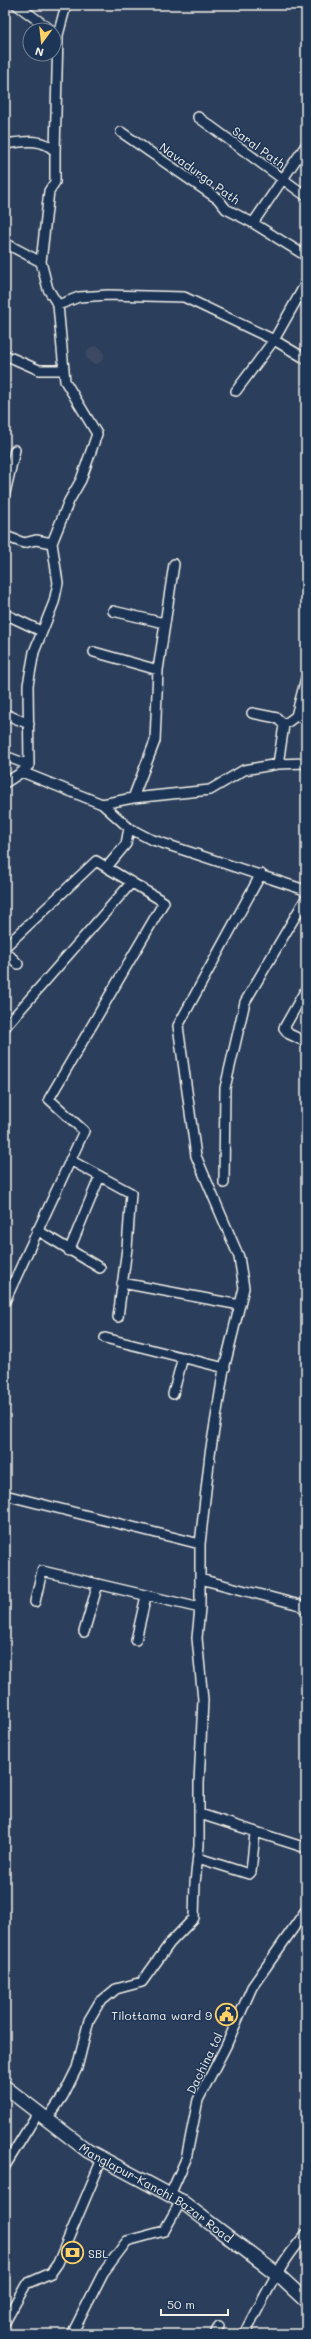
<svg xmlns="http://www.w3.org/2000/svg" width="311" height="2339" viewBox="0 0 311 2339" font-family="Mali,sans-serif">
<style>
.built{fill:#3c4862}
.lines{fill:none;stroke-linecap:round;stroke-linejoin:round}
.street-casing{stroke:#f4f1e8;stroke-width:12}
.secondary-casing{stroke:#f4f1e8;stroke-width:16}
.street{stroke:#1d3557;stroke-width:9}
.secondary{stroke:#1d3557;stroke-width:13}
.labels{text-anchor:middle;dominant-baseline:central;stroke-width:3;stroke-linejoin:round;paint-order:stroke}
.street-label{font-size:12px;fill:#f4f1e8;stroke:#1d3557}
.poi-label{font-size:12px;fill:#f4f1e8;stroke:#1d3557;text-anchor:end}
</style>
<rect width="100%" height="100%" fill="#2b3e5c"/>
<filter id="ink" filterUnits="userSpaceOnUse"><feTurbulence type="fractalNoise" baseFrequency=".025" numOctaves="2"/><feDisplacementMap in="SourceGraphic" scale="8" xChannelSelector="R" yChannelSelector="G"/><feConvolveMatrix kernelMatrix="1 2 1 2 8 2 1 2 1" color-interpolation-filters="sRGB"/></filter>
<g filter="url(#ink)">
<path class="built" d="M86 355a9 9 0 1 1 18 0a9 9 0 1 1-18 0Z"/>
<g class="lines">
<defs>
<path id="street" d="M17,5l34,25
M198,117l108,79
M121,132l97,67 8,10 27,14 53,33
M5,144c18,-2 36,-7 50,7v31l-6,9 -8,71 7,27 10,16 21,-8 29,-2 76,2 90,43 32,19
M55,151l3,-116 8,-30
M253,223l53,-78
M5,243l36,19
M5,355l34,15h25
M236,391l38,-51 32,-57
M5,493l10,-43
M5,536l19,7 12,-3 16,3
M113,611l51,12
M5,614l36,17
M94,652l64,18
M252,713l25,5 7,7
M5,714l24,10
M296,716l10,2
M5,756l24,9
M278,764l6,-39 12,-9 10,-38
M22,772l7,-7 -1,-80 6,-33 20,-50 4,-19 -6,-40 17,-42 12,-21 16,-46 -32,-53 -7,-76
M5,783l17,-11 80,32 27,24 21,11 152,50 4,4
M133,798l22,-57 3,-71 16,-106
M102,804l31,-6 77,-8 34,-20 34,-6 28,-1
M107,867l19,-23 3,-16
M5,947l91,-86 68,41 -115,197 35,32 -79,170
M5,951l13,13
M306,989l-22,39 5,6 17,8
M5,1027l127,-145
M70,1160l61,33 -4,55 -9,69
M224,1183l1,-95 20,-86 61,-104
M37,1230l63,38
M69,1251l31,-75
M122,1283l118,22
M105,1338l120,30
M173,1394l10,-37
M5,1495l195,49
M200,1579l100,26 6,5
M35,1602l7,-31 158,37
M84,1632l14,-48
M136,1640l10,-44
M200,1814l106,34
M198,1858l51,16 2,-2 4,-39
M48,2118l15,-22 14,-28 12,-48 10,-17 17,-14 26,-7 28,-39 24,-25 1,-35 4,-38v-62l4,-83 -6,-62 3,-30v-64l10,-90 14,-85 20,-81 -5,-31 -43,-101 -18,-130 83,-152
M5,2166l34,-55
M170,2195l16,-36 12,-59 28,-54 26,-59 54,-77
M5,2322l21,-38 25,-11 7,-10 44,-104
M72,2334l31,-61 24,-32 37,-10 17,-30
M215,2334l4,-8
M245,2334c18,-35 35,-71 61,-100"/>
<g id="secondary">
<path id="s1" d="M5,2087l83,64 93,50 96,73 29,27"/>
</g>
</defs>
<use href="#street" class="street-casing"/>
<use href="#secondary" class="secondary-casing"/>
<use href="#street" class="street"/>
<use href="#secondary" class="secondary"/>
</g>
</g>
<defs>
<symbol id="civic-ring" viewBox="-11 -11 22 22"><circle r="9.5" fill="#1d3557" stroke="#ffd166" stroke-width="1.5"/><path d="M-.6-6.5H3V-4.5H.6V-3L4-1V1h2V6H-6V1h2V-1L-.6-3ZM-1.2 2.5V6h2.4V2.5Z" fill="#ffd166"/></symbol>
<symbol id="bank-ring" viewBox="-11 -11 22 22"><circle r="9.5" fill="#1d3557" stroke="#ffd166" stroke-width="1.5"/><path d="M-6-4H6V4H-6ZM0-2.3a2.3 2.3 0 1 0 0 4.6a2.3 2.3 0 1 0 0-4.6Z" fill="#ffd166"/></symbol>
</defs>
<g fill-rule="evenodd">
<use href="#civic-ring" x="214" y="2002" width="25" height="25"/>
<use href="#bank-ring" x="60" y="2240" width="25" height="25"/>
</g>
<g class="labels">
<g class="street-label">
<text transform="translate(259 147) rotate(36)">Saral Path</text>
<text transform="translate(200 173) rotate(36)">Navadurga Path</text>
<text transform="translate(204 2063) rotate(-64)">Dachina tol</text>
<text stroke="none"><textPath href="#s1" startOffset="185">Manglapur-Kanchi Bazar Road</textPath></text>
</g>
<g class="poi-label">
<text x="212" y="2015">Tilottama ward 9</text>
<text x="88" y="2253" text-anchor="start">SBL</text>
</g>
</g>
<rect width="311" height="2339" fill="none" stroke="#1d3557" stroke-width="20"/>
<rect x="10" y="10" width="291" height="2319" fill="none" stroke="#f4f1e8" stroke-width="1.5" filter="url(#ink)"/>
<g transform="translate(42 42) rotate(195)"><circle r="19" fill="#1d3557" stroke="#738091"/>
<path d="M0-3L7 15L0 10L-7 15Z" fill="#ffd166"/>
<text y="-6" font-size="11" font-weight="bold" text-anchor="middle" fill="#f4f1e8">N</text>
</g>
<path d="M161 2309v6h67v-6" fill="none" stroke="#f4f1e8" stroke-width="2"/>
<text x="167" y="2309" font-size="12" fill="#f4f1e8" stroke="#1d3557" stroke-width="3" paint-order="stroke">50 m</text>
</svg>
